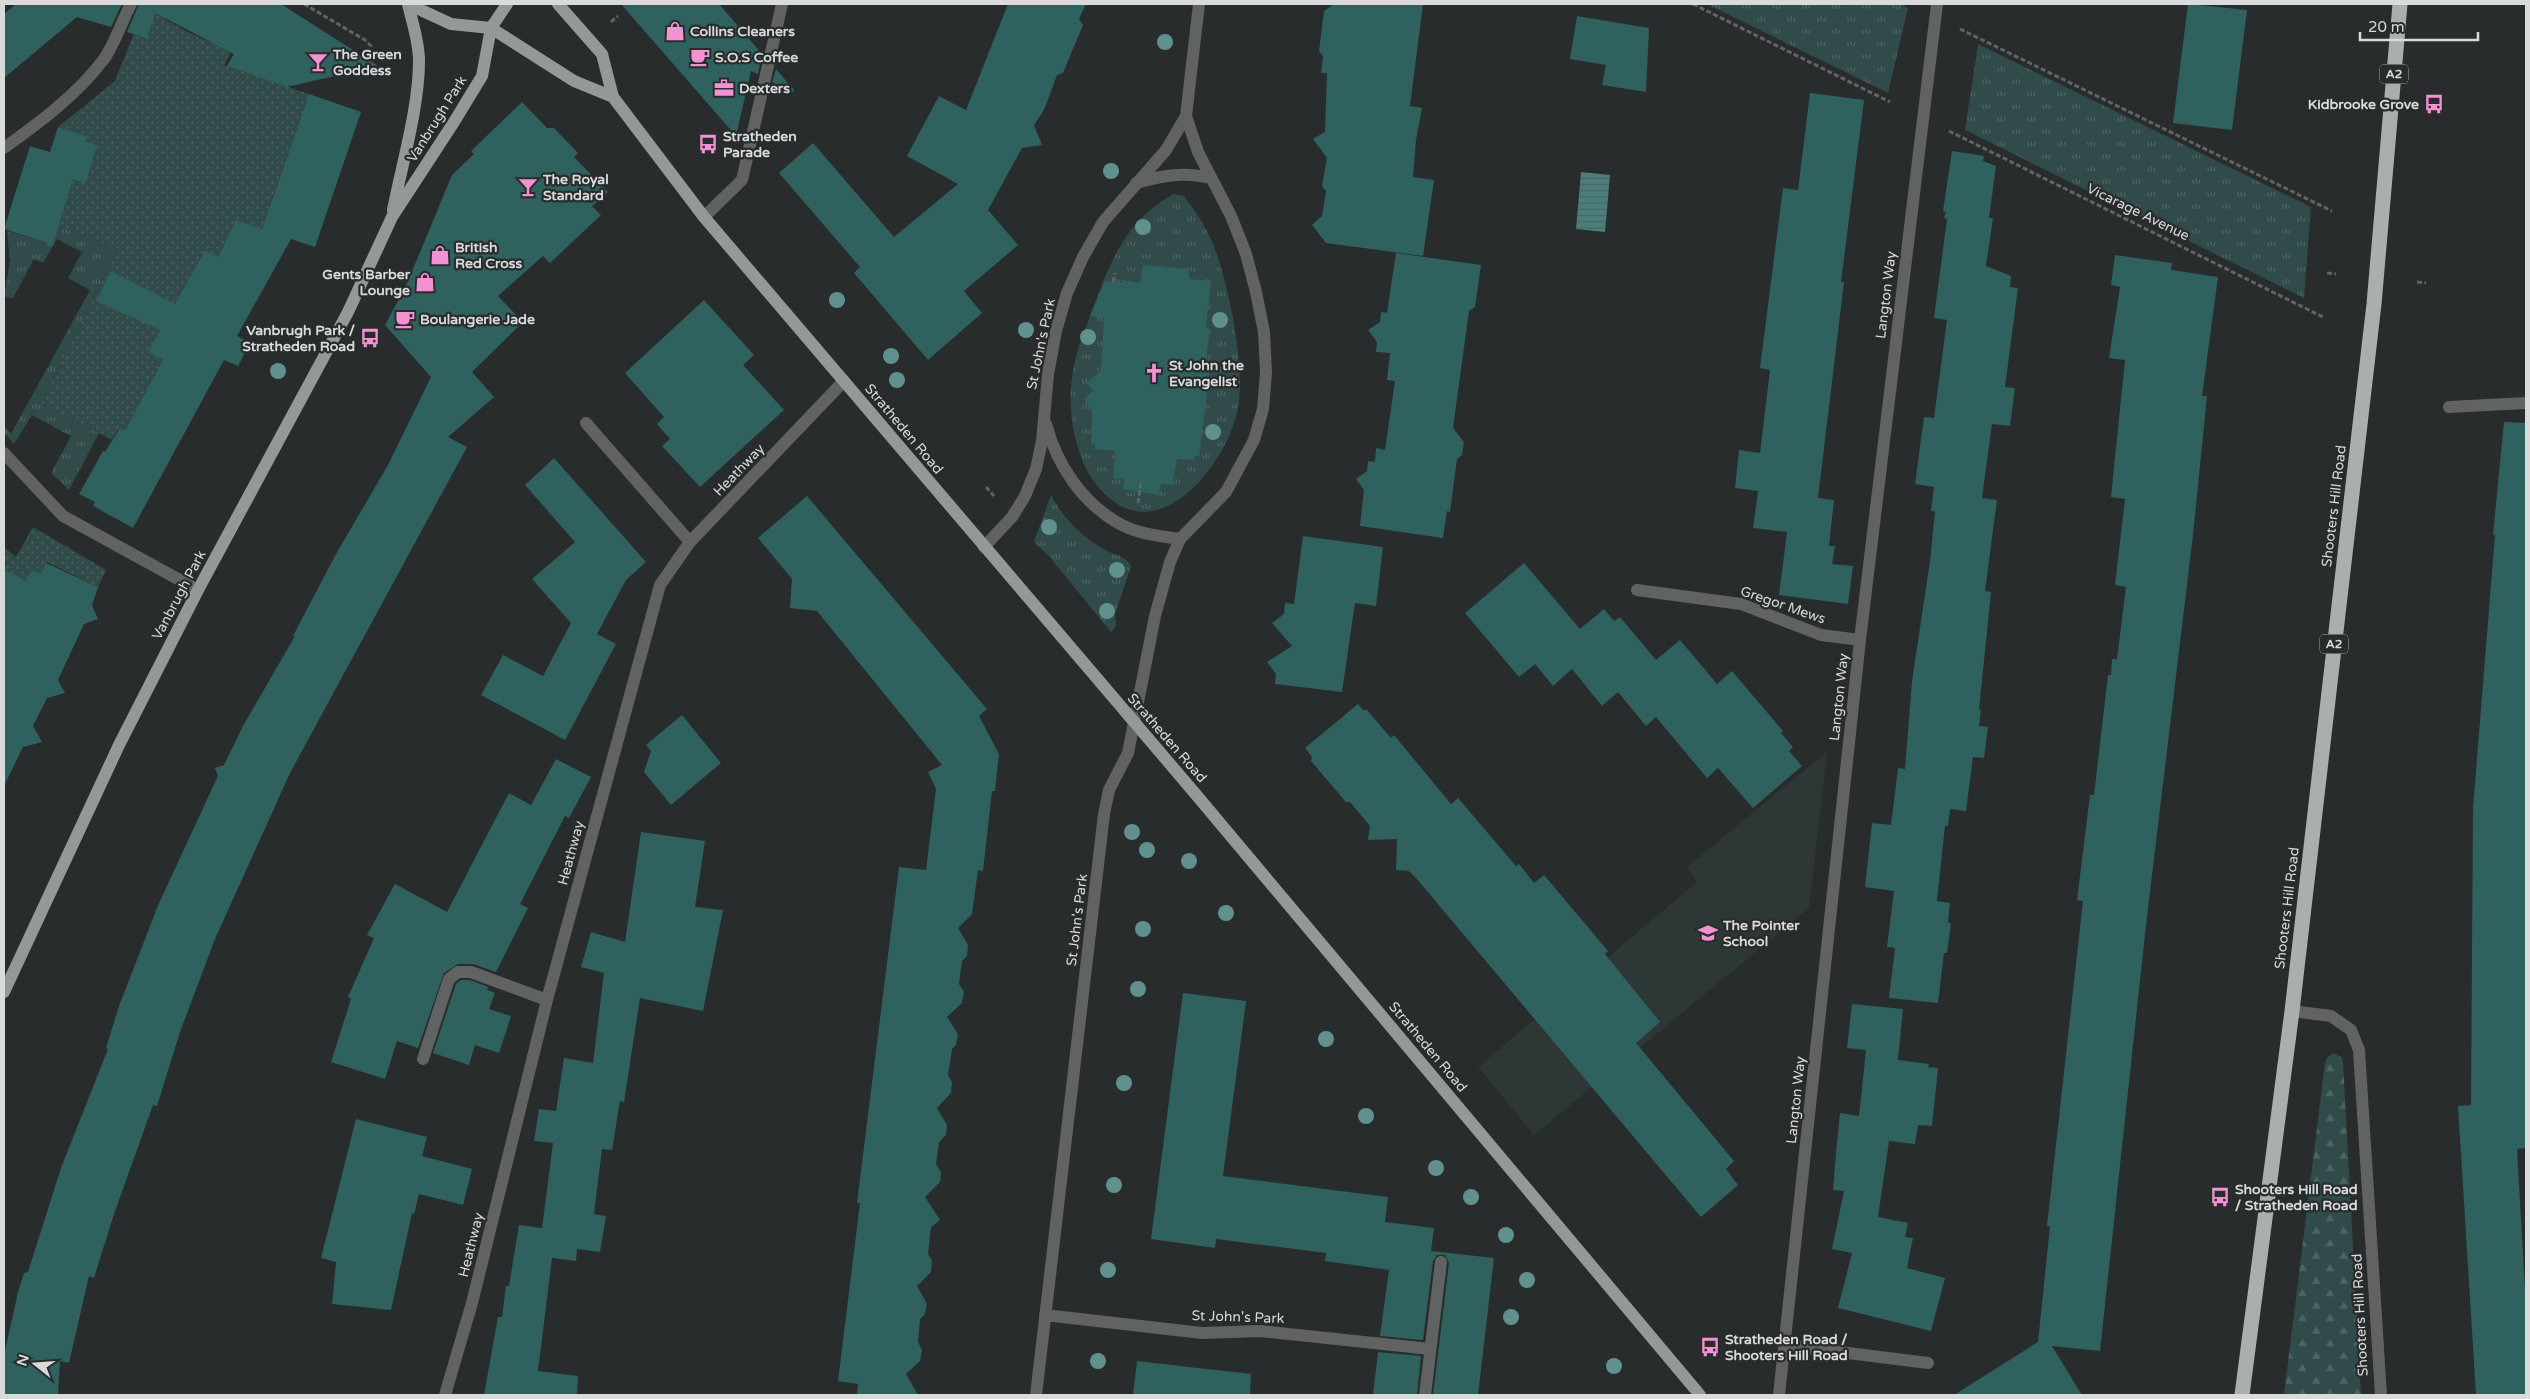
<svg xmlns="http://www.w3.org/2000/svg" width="2530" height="1399" viewBox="0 0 2530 1399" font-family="'Varela Round',sans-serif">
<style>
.built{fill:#2d3736}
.grass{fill:url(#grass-tufts)}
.forest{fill:url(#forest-firs)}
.garden{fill:url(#garden-dots)}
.water{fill:url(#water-rules)}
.building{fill:#2f615e}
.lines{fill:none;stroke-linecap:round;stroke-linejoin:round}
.path{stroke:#616464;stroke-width:3;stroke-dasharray:5 2.5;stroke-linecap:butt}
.minor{stroke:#616262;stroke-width:12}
.major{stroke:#959898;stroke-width:12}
.highway{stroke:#aaaead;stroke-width:15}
.tree{fill:#61918e}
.labels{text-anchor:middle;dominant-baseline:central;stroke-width:4.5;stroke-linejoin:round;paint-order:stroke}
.shield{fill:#292c2c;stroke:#a4a6a6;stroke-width:1}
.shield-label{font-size:12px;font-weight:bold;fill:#d9dbdb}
.poi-label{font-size:14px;font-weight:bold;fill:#d9dbdb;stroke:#292c2c;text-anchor:start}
.street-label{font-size:14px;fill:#d9dbdb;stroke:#292c2c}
</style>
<defs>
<pattern id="grass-tufts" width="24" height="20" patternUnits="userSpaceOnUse" patternTransform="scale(1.25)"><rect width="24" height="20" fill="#304b49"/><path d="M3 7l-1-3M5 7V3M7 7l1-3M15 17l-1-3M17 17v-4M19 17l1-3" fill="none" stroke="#4d6463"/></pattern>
<pattern id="forest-firs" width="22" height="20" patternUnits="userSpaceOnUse" patternTransform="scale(1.25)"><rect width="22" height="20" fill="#304b49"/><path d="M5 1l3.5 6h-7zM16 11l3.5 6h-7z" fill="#4d6463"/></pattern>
<pattern id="garden-dots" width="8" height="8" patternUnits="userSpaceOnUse" patternTransform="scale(1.25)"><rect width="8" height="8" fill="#304b49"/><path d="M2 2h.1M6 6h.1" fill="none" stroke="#4d6463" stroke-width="1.8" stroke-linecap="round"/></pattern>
<pattern id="water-rules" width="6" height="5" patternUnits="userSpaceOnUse" patternTransform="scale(1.25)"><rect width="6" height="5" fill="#4c7e7b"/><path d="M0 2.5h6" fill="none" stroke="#486664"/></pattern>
</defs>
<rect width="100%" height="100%" fill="#292c2c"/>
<path class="built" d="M1827,752l-18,156 -275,227 -56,-68 219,-185 -10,-15z"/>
<path class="grass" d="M1707,4h193l8,4 -20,85z
M1978,44l333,163 -7,91 -339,-168z
M1174,194l10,2c11,15 22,30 29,48 16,40 34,128 24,169 -13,54 -79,137 -134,79 -10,-10 -17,-22 -22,-35 -14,-40 -14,-79 1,-119 22,-57 35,-114 92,-144z
M59,225l59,24 -77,154 58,30 -30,57 -18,-17 20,-37 -39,-21 -18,29 -10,-11v-7l7,8 79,-144 -22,-12 14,-26 -25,-13 -14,24 -9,-4 -21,39 -9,-1 6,-36 -3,-30 46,14z
M1051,495c12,23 29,40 51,53 10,7 23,7 29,18l-16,48 1,12 -5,6 -63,-77 -14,-13z"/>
<path class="forest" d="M2333,1053l8,4 2,5 18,333h-77l41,-332 2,-5z"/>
<path class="garden" d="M145,5c25,19 57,36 87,45l-8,15 85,29 -47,135 -26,-8 -15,29 2,5 -2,4 -16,-9 -57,102 15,8 -38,70 -6,-2 -7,12 -71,-37 77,-154 -59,-24 14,-46 13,3 11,-37 -12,-4 2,-5 -29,-9 57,-46z
M33,527l73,43 -8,17 -51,-25 -6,12 -14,7 -22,-10 -1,2v-26l12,10z"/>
<path class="water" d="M1581,172l29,3 -5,57 -29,-3z"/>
<path class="building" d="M16,4h106l-11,23 -34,-10 -73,61v-64z
M139,4h142l97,62 -91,21 -60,-21 7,-12 -79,-41 -8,25 -20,-6z
M621,4h98l43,50 -4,20 -7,-3 -15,65z
M1008,4h78l-7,15 4,6 -20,48 -6,2 -13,35 -10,15 8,20 -20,3 -34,62 30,35 -54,46 18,22 -54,47 -74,-87 6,-6 -81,-94 34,-30 81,94 64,-53 -51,-28 32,-60 27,14z
M1334,4h89l-13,102 12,2 -6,32 -3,37 21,3 -11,76 -97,-13 -14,-18 10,-9 4,-25 -4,-5 5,-28 -14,-19 12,-7 2,-59h-6l2,-17 -4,-5 5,-40z
M2188,4l59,6 -15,120 -59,-7z
M1577,16l72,12 -3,64 -44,-7 4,-20 -36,-6z
M776,69l18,21 -2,3 -20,-11z
M1810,93l54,7 -23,182h3l-26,216 16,2 -5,46h6l-3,18 21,2 -5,38 -69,-9 8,-63 -34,-4 5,-37 -23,-3 4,-38 21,3 10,-83 -10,-2 23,-180 15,2z
M309,94l52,18 -46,135 -24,-8 -54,97 13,7 -12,23 -14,-6 -91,168 -40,-22 2,-4 -16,-8 24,-43 2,1 15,-24 5,2 38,-70 -15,-8 12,-22 -64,-29 15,-30 64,33 30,-54 13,7 18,-37 26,9z
M522,102l25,26h7l24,25 -4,4 34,35 -16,14 9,9 -51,48 -7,-7 -45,40 25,26 -51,50 22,25 -46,40 19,10 -177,326 -75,166 -35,93 -23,74 -4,-1 -40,112 -19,61 -5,-2 -20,87 -9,-2 -2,34h-54v-40l14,-63 6,-19 4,-1 33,-104 47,-119 -2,-1 13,-42 40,-103 59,-127 -3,-8 9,-3 19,-39 52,-90h-2l43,-82 52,-89 43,-88 -46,-52 21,-39 46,-111 22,-21 -3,-3z
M58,127l29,9 -2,5 12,4 -11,38 -13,-4 -20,66 -49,-16 26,-83 20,6z
M1952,151l32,5 -1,5 13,5 -7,52h4l-7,48 25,10 -1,11 8,1 -13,99 10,1 -5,38 -18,-2 -10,74 15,2 -12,91 6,1 -12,118h2l-2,16 9,1 -4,31 -11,-1 -7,54 -16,-2 -2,17h-3l-8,75 13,2 -2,20h3l-4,30h-3l-6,50 -49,-5 6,-50 -8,-1 7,-56 -29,-4 7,-64 19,2 7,-57 7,1 7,-88 18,-120 5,-50h-4l3,-24 -19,-3 9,-67 10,1 13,-98 -13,-2 13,-99 -3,-1 2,-6 -3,-1z
M1396,253l85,12 -6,42 -6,4 -16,117 11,14 -2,13 -5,4 -7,53 -3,-1 -4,27 -83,-12 4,-36 -8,-11 11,-8 1,-10 7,1 1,-14 9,2 10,-69 -8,-1 3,-27 -14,-1 1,-10 -9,-12 12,-8 1,-10 6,1z
M2115,255l57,8 -1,7 47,7 -16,119h5l-14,139 -47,390 -46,426 -48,-5 30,49h-128l84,-53 12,-116h-3l36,-325 -6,-1 13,-105h4l14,-120h3l1,-16h5l9,-72 -11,-2 10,-86 -14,-2 14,-137 -16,-2 11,-71 -9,-2z
M1143,265l46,4v10l22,2 -5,47h4l-4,32 5,1 -12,95h-4l-1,4 -17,-1 -5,26 -11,-1 -2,11 -36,-6 1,-10 -11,-1 2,-27 -21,-2 1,-5h-4l1,-33 -8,-12 9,-8 -7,-8 15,-12 3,-53 -14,-2 15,-35 17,2v-3l18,3z
M704,300l50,55 -11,10 41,45 -84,77 -38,-41 8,-7 -13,-15 7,-7 -39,-44z
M2504,422l22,1v725l-9,1 9,158v88h-50l-18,-289 13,-1 2,-297 22,-273h-2z
M554,458l92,104 -20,18 -29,54 19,10 -51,96 -84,-45 22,-40 40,21 28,-53 -39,-44 43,-37 -50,-57z
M807,496l180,213 -8,7 20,38 -4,37h-3l-9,80 -5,-1 -6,44 -14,14 10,17 -1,11 -5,5 -3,23 5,8 -2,11 -15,14 11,17 -2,11 -4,4 -4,26 4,7 -1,11 -14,15 10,17 -1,10 -7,7 -3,22 5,8 -1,10 -15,15 15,23 -9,7 -3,27 4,7 -1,11 -14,14 10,18 -2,10 -5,5 -2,23 4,8 -2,11 -14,13 12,21h-61l1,-11 -20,-3 22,-178h-3l42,-336 27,3 10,-81 -8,-17 14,-7 -125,-154 -27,-3 2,-29 -34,-41z
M1303,536l80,11 -7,59 -21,-3 -13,89 -67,-8 1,-10 -9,-12 25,-16 -20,-23 12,-9 1,-11 9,1z
M46,563l52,24 -6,18 6,14 -14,5 -26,56 7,13 -18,5 -14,28 9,16 -19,5 -19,39v-216l23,11 5,-11 9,4z
M1524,563l56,66 24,-20 10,12 6,-4 36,43 24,-20 37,44 15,-13 51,60 -2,2 12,14 -4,4 13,15 -49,42 -35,-40 -11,10 -51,-61 -10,9 -28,-34 -16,14 -30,-37 -19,17 -18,-22 -16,13 -54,-64z
M1358,704l5,6h4l24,28 3,-3 57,69 7,-6 58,68 3,-2 15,19 10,-8 64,76 -3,3 55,68 -24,21 98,118 -8,8 12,16 -37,32 -285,-339 -7,-7 -13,-1 1,-31 -29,1 2,-14 -20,-24h-4l-35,-41 1,-4 -7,-9z
M682,715l39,48 -50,42 -27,-33 7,-21 -5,-6z
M556,759l35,18 -22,41 -4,-2 -45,88 8,4 -32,64 -23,-8h-15l-14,9 -26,75 -21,-7 -12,38 -54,-17 20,-63 -3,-2 26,-59 -7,-3 28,-51 52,28 62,-119 22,12z
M641,832l64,9 -10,66 28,3 -20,101 -63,-13 -16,104 -4,-1 -8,49 -10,-1 -8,65 12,2 -6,36 -23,-3 -1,12 -24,-3 -14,113 40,5 -1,19h-93l14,-78h4l4,-31h3l10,-61 23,3 11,-85 -19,-2 5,-32 17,2 8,-53 29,5 11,-90 -23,-6 10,-35 34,10z
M461,980h9l18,7 -1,3 8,3 -6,16 22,7 -12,37 -24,-8 -6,20 -36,-12 23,-69z
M1183,993l63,8 -23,175 165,21 -3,25 49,6 -3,23 63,7 -16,137h-45l16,-132 -4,-8h-8l-4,6 -10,79 -43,-4 9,-66 -64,-9 1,-8 -110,-14 -1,9 -64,-9z
M1852,1004l51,5 -5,51 31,4 -1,3 10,1 -6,58 -14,-1 -3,19 -26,-3 -11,76 30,6 -3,14 8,1 -6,30 38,10 -14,53 -93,-23 14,-55 -20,-4 12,-58 -11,-1 3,-37 4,-40 19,3 7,-66 -19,-2z
M356,1119l71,18 -5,19 50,13 -9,36 -44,-11 -5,20 -2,-1 -21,97 -59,-6 4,-42 -15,-4z
M1378,1352l43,4 -4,39h-44z
M1137,1361l114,13 -1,21h-117z"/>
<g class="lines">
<path class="path" d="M304,4l61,36 6,6 1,10 14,-3
M1693,4l197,98
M611,22l7,-6
M1960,29l372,182
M1949,131l374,186
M2327,273l9,1
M1113,282l2,-9
M2417,282l9,1
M986,487l8,9
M1138,503l3,-22"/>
<path class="minor" d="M4,148c36,-26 73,-53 100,-89 11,-16 18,-38 27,-55
M1136,183c29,-8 45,-11 75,-5
M704,217l38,-37 40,-176
M2449,407l77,-4
M586,423l104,119
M1046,424c11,41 36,79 74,100 18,10 39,12 60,15
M4,453l59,63 135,74
M984,547l28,-30 13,-21 11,-27 6,-28 6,-67 8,-43 11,-38 16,-36 20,-35 63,-72 20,-34 13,-112
M1637,590l104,14 80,31 39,5
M2292,1011l39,5 20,14 8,20 22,345
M423,1059l26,-80 9,-7h13l76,28
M1045,1315l157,18 58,-2 170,18
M1784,1345l144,18
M445,1395l27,-92 75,-303 113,-415 30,-43 154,-161
M1036,1395l68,-581 5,-24 19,-37 27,-137 15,-54 10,-23 46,-47 28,-52 9,-31 3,-37 -2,-40 -8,-40 -10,-38 -15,-38 -33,-64 -12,-36
M1425,1395l16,-133
M1779,1395l81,-755 77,-636"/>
<path class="major" d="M408,4l43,20 40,4 83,53 39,16
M558,4l44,50 11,43 91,120 489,574 507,604
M393,210c9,-46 26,-103 26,-149 0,-20 -7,-39 -11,-57
M4,992l115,-247 79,-155 150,-278 44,-95 62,-95 28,-46 9,-48 16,-24"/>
<path class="highway" d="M2242,1395l50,-384 82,-707 26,-300"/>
</g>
<g class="tree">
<circle cx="1165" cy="42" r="8"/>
<circle cx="1111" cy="171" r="8"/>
<circle cx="1143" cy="227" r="8"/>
<circle cx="837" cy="300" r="8"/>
<circle cx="1220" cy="320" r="8"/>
<circle cx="1026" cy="330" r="8"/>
<circle cx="1088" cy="337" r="8"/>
<circle cx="891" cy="356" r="8"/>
<circle cx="278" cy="371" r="8"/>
<circle cx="897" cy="380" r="8"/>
<circle cx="1213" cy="432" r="8"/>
<circle cx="1049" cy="527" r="8"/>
<circle cx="1117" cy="570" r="8"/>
<circle cx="1107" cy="611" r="8"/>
<circle cx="1132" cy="832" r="8"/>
<circle cx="1147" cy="850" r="8"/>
<circle cx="1189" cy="861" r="8"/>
<circle cx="1226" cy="913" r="8"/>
<circle cx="1143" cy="929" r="8"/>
<circle cx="1138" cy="989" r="8"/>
<circle cx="1326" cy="1039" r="8"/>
<circle cx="1124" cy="1083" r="8"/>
<circle cx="1366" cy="1116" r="8"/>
<circle cx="1436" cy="1168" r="8"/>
<circle cx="1114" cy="1185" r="8"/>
<circle cx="1471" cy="1197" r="8"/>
<circle cx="1506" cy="1235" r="8"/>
<circle cx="1108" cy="1270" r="8"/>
<circle cx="1527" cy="1280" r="8"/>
<circle cx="1511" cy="1317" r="8"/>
<circle cx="1098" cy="1361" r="8"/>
<circle cx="1614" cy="1366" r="8"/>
</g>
<defs>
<symbol id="shop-bare" viewBox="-9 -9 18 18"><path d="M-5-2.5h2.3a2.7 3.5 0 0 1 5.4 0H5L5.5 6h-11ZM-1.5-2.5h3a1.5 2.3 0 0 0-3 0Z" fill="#f491d3" stroke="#292c2c" stroke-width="2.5" paint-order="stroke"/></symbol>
<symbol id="cafe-bare" viewBox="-9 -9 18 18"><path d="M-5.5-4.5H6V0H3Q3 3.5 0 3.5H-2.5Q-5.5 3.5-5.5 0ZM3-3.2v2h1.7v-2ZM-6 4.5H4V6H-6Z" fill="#f491d3" stroke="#292c2c" stroke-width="2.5" paint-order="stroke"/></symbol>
<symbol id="bar-bare" viewBox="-9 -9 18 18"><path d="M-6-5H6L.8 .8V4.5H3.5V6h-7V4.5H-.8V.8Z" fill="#f491d3" stroke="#292c2c" stroke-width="2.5" paint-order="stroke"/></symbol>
<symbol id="office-bare" viewBox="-9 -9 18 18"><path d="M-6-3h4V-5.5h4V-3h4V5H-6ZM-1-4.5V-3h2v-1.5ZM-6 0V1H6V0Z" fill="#f491d3" stroke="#292c2c" stroke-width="2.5" paint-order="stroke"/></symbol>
<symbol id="bus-bare" viewBox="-9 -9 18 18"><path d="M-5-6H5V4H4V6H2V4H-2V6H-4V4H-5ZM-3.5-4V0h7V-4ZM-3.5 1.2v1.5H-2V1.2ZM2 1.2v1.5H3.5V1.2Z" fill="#f491d3" stroke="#292c2c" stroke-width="2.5" paint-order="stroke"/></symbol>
<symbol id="church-bare" viewBox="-9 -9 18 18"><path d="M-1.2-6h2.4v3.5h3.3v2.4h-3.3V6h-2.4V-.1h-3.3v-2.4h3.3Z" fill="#f491d3" stroke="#292c2c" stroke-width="2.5" paint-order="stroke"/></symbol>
<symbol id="school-bare" viewBox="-9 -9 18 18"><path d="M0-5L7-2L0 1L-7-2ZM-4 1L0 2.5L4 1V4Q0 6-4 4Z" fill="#f491d3" stroke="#292c2c" stroke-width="2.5" paint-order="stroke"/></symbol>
</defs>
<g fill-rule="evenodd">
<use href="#shop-bare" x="661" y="17" width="28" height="28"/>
<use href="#cafe-bare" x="686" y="43" width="28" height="28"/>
<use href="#bar-bare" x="304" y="48" width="28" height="28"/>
<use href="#office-bare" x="710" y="74" width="28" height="28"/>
<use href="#bus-bare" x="2420" y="90" width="28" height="28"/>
<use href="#bus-bare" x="694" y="130" width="28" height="28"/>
<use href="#bar-bare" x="514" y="173" width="28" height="28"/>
<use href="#shop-bare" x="426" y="241" width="28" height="28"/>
<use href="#shop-bare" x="411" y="268" width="28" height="28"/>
<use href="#cafe-bare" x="391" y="305" width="28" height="28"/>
<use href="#bus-bare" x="356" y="324" width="28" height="28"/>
<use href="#church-bare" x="1140" y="359" width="28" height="28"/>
<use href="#school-bare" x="1694" y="919" width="28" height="28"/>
<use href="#bus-bare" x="2206" y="1183" width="28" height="28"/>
<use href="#bus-bare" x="1696" y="1333" width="28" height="28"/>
</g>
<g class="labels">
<g class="shield">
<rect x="2380" y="64.5" width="28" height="19" rx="4"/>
<rect x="2320" y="634.5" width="28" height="19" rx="4"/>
</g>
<g class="shield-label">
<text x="2394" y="74">A2</text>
<text x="2334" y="644">A2</text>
</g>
<g class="poi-label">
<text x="690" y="31">Collins Cleaners</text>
<text x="333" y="54">The Green<tspan x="333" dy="16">Goddess</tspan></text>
<text x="715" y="57">S.O.S Coffee</text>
<text x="739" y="88">Dexters</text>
<text x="2419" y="104" text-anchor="end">Kidbrooke Grove</text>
<text x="723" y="136">Stratheden<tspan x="723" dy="16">Parade</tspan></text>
<text x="543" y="179">The Royal<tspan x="543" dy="16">Standard</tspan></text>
<text x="455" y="247">British<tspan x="455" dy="16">Red Cross</tspan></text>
<text x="410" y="274" text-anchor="end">Gents Barber<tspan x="410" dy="16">Lounge</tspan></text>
<text x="420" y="319">Boulangerie Jade</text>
<text x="355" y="330" text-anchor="end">Vanbrugh Park /<tspan x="355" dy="16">Stratheden Road</tspan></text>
<text x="1169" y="365">St John the<tspan x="1169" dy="16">Evangelist</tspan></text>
<text x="1723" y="925">The Pointer<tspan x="1723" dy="16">School</tspan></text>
<text x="2235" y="1189">Shooters Hill Road<tspan x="2235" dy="16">/ Stratheden Road</tspan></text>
<text x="1725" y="1339">Stratheden Road /<tspan x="1725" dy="16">Shooters Hill Road</tspan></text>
</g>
<g class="street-label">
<text transform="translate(437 119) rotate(-58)">Vanbrugh Park</text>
<text transform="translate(2138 212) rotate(26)">Vicarage Avenue</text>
<text transform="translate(1886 295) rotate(-83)">Langton Way</text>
<text transform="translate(1041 344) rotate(-78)">St John's Park</text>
<text transform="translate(904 429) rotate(50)">Stratheden Road</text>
<text transform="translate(739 470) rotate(-46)">Heathway</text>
<text transform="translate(2334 506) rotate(-83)">Shooters Hill Road</text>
<text transform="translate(179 595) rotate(-62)">Vanbrugh Park</text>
<text transform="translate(1783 605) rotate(19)">Gregor Mews</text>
<text transform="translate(1839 697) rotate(-84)">Langton Way</text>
<text transform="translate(1167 738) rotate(49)">Stratheden Road</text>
<text transform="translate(571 853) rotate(-75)">Heathway</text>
<text transform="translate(2287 908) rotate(-83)">Shooters Hill Road</text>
<text transform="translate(1077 920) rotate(-83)">St John's Park</text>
<text transform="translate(1428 1047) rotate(50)">Stratheden Road</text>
<text transform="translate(1796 1100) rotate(-84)">Langton Way</text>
<text transform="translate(471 1245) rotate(-76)">Heathway</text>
<text transform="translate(2360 1315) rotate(-93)">Shooters Hill Road</text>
<text transform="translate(1238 1317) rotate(2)">St John's Park</text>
</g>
</g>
<rect width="2530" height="1399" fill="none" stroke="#d9dbdb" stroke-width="10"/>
<g transform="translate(35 1364) rotate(287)" stroke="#292c2c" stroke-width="4" paint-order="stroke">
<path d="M0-4L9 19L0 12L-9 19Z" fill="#d9dbdb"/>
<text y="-8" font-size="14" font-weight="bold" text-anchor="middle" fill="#d9dbdb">N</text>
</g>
<path d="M2360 32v8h118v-8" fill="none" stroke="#d9dbdb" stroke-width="2.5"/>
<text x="2368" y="32" font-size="15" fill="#d9dbdb" stroke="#292c2c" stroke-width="4" paint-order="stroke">20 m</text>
</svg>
